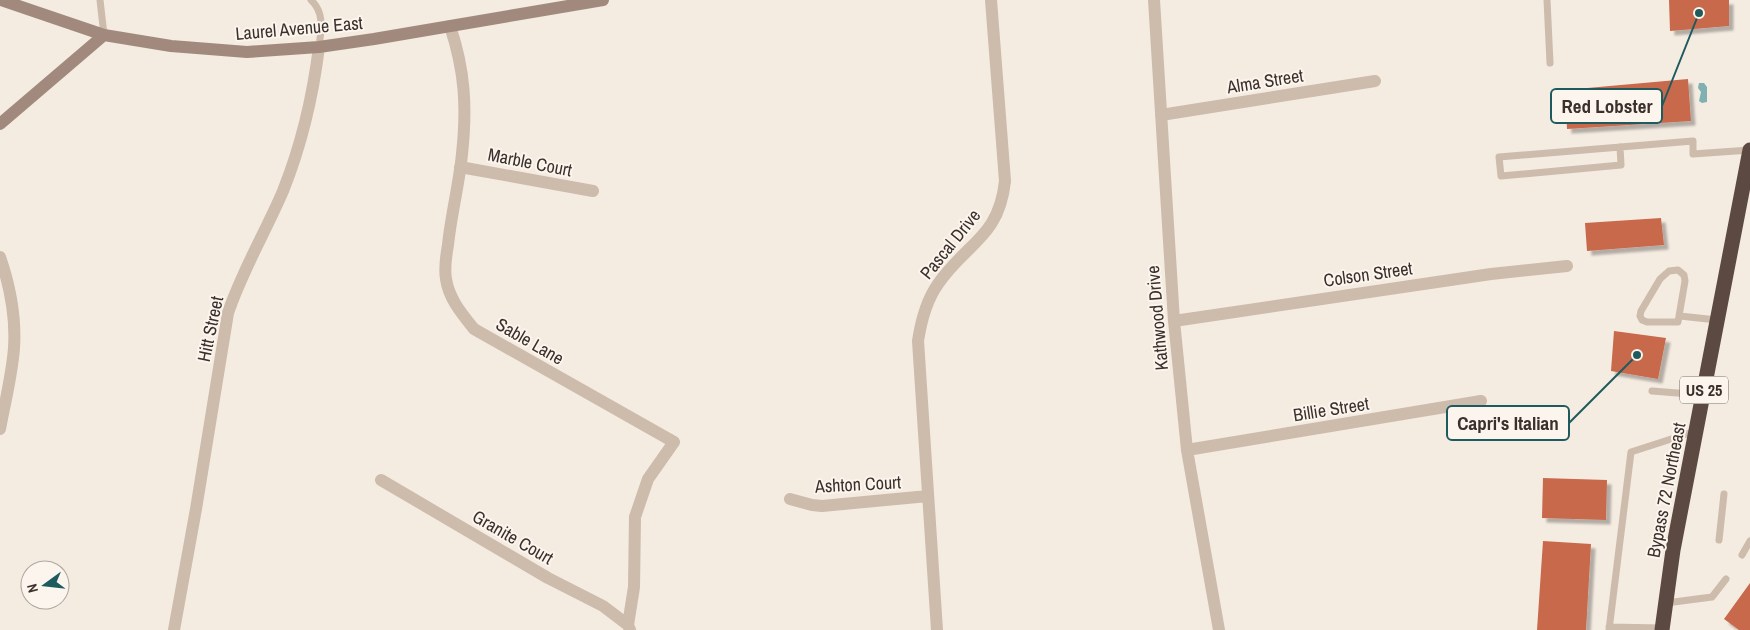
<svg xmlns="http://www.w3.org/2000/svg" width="1750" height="630" viewBox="0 0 1750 630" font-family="'Archivo Narrow',sans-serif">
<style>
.water{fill:#7fb0b2}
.building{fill:#c8694b;filter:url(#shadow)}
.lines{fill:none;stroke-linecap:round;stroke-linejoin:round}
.lane{stroke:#cdbbac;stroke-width:7}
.street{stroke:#cdbbac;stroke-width:12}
.secondary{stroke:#a18a7d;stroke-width:12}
.highway{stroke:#5c4a42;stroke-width:15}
.labels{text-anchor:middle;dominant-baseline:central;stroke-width:4;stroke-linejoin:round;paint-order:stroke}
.shield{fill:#fbf5ee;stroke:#756b66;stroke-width:1}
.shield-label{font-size:16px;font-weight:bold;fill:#3b302b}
.street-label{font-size:18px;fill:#3b302b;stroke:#fbf5ee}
.leader{fill:none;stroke:#1f5a5e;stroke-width:2}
.callout-dot{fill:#1f5a5e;stroke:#fbf5ee;stroke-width:2}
.callout{fill:#fbf5ee;stroke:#1f5a5e;stroke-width:2}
.callout-label{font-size:19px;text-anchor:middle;font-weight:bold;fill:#3b302b}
</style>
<defs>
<filter id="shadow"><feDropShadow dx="4.5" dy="4.5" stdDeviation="1" flood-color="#0004"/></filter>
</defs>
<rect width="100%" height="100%" fill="#f4ebe1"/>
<path class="water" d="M1699,83h5l3,4v15l-5,1 -3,-2 2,-9 -3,-4z"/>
<path class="building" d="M1669,0h60v26l-59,5z
M1688,79l3,42 -124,8 -2,-39z
M1661,218l3,27 -77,6 -2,-28z
M1614,331l52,7 -8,41 -47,-8z
M1543,478l64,2 -1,40 -64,-2z
M1543,541l48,3 -5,86h-49z
M1750,583v47h-11l-15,-11z"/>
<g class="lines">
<path class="lane" d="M100,0l4,35
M311,0c14,13 10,30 8,47
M1547,0l3,63
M1620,147l1,18 -120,11 -2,-19 194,-16v13l57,-4
M1678,270l6,5 1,6 -7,41h-31l-5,-2 -2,-4 1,-5 19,-32 9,-8z
M1680,316l37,4
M1652,391l51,4
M1719,540l5,-46
M1742,555l8,-14
M1666,603l46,-6 14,-18
M1609,627l53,1
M1609,630l22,-178 65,-21"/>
<path class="street" d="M1154,0l20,321 13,129 32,180
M450,26c15,45 17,81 12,128 -3,31 -11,61 -14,91 -2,11 -4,23 -2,34 3,20 16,35 28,50l200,113 -26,37 -13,38 -1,70 -6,38
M1161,115l214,-34
M460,167l133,24
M0,257c10,29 16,60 14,91 -2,27 -9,54 -14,81
M1174,321l317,-47 76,-8
M1187,450l294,-49
M381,480l167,98 55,28 25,19 2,5
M790,499l22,6 10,1 106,-10
M174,630l22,-121 32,-196c14,-42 37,-80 55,-122 18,-45 30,-96 36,-144
M937,630l-19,-289c3,-20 8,-40 20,-57 28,-41 61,-46 67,-103l-14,-181"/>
<path class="secondary" d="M1,0l103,35 67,11 76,6 72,-5 55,-8 229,-39
M0,124l104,-89"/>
<path class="highway" d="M1662,630l11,-80 77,-400"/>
</g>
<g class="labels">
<rect class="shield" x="1680" y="376.5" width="48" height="27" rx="4"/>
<g class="shield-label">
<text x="1704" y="390">US 25</text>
</g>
<g class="street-label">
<text transform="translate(299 28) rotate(-5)">Laurel Avenue East</text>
<text transform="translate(1265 81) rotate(-9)">Alma Street</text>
<text transform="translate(530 162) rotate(11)">Marble Court</text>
<text transform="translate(950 244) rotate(-51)">Pascal Drive</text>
<text transform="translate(1368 274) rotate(-8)">Colson Street</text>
<text transform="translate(1157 318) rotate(-95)">Kathwood Drive</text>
<text transform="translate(210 329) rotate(-78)">Hitt Street</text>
<text transform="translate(530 341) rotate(30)">Sable Lane</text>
<text transform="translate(1331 409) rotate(-9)">Billie Street</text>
<text transform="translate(858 484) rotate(-3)">Ashton Court</text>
<text transform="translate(1666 490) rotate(-79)">Bypass 72 Northeast</text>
<text transform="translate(513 537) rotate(30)">Granite Court</text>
</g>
</g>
<path class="leader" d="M1699 13L1662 106M1637 355L1569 423"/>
<g class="callout-dot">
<circle cx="1699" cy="13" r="5"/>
<circle cx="1637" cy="355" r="5"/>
</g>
<g class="callout">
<rect x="1551" y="89" width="111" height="34" rx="5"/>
<rect x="1447" y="406" width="122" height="34" rx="5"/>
</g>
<g class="callout-label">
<text x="1607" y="113">Red Lobster</text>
<text x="1508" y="430">Capri's Italian</text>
</g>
<g transform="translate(45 585) rotate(255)"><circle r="24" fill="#fbf5ee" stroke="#aea6a0"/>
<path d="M0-4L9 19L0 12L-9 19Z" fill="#1f5a5e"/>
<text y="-8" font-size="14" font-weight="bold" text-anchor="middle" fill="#3b302b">N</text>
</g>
</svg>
